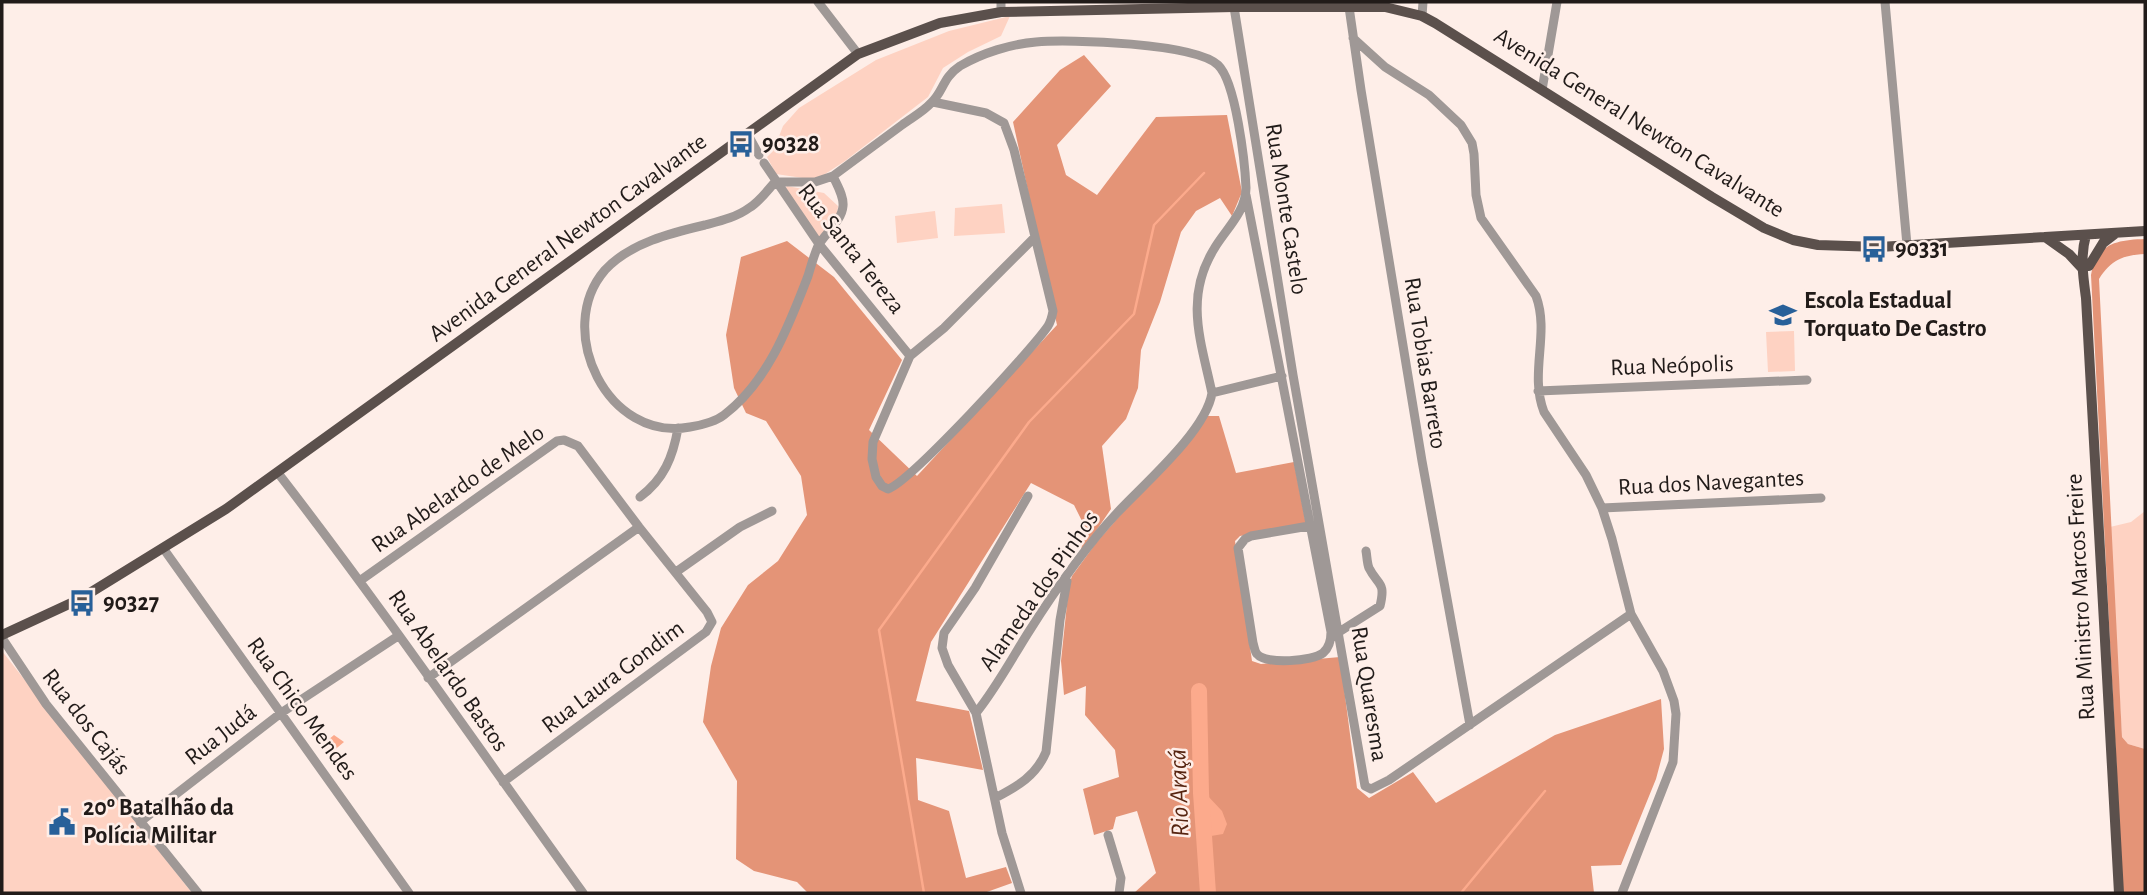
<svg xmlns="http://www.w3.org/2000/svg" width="2147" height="895" viewBox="0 0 2147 895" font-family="'Alegreya Sans',sans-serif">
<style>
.green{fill:#fed2c2}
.forest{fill:#e49477}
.water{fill:#fcaa8c}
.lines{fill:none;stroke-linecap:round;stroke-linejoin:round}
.stream{stroke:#fcaa8c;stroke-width:2.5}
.river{stroke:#fcaa8c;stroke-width:16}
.minor{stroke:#9f9896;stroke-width:9}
.major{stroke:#5b504c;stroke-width:10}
.labels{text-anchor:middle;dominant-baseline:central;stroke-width:5;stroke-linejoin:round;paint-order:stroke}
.street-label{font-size:24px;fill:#211b19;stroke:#feeee8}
.poi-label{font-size:24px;font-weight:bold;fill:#211b19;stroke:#feeee8;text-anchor:start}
.water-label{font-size:26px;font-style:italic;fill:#572511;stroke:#feeee8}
</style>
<rect width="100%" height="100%" fill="#feeee8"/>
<path class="green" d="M1010,16l-9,20 -33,16 -25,16 -15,29 -83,64 -29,19 -40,-6 -9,-17 6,-6 -2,-8 7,-4 5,-13 16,-18 77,-48 73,-29z
M787,186l37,7 14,13 -1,9 -19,26 -33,-52z
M1002,204l3,29 -51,3 1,-28z
M935,211l3,27 -41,5 -2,-27z
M1794,331l1,40 -27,1 -2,-40z
M2145,511v238l-17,-5 -6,-7 -12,-210 21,-5z
M2,651l190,242h-190z"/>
<path class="forest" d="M1084,55l27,31 -54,59 9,30 31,20 59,-78 71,-2 15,77 -10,24 -12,-18 -24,13 -15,21 -21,70 -19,48 -3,38 -12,31 -24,27 9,63 -30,44 2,-30 -9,-18 -43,-22 -100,159 -15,59 53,10 14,59 -67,-12 2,42 31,11 17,67 40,-11 6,16 -28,10h-176l-11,-11 -43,-11 -18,-12 1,-78 -34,-59 8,-56 10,-38 27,-43 30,-24 29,-46 -6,-39 -35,-55 -20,-8 -12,-25 -8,-53 15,-78 46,-16 47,36 68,83 -33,70 48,46 140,-151 -44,-203 47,-52z
M2145,239v15c-22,1 -34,6 -46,25l23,458 6,7 17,5v144h-22l-32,-618c6,-32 26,-35 54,-36z
M1207,416h12l17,57 58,-11 12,62 -66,12 -5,5 17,120 9,3 79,-7 17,131 12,10 44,-26 23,31 119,-68 106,-36 3,50 -8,30 -35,86 -30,1 3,27h-460l22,-20 -19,-62 -21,6 -3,12 -19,6 -11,-46 36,-12 -4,-27 -30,-35 1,-29 -22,9 -3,-34 8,-76 3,-9 24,-33z"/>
<path class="water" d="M334,735l10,7 -12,10 -10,-7z
M1207,786l-1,8 16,17 5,13 -4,10 -18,3 -9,-13 3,-11 5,-2 2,-9 -5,-4v-5z"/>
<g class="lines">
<path class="stream" d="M924,893l-45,-263 150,-208 105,-108 20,-89 50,-52
M1461,893l84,-102"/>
<path class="river" d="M1199,691l2,102 7,100"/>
<path class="minor" d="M818,2l40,52
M1001,2v10
M1885,2l22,243
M1234,7l59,368 72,411 6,3 18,-9 242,-166
M1349,7l12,83 61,371 48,264
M1422,16l1,-14
M1353,38l32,29 44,28 32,30 11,18 2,11 2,41 5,23 55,78c14,38 -7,77 8,116l42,63 16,33 10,31 19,75 32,57 11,30 2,13 -3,48 -51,131
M1542,90l15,-88
M933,102l53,11 18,10 10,27 39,161c-1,6 -2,10 -5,15 -17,25 -138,156 -160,163l-6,-3 -6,-9 -4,-18 1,-17 37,-86 34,-28 91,-91
M748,135l11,20
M764,163l55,81 91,112
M833,176c4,9 11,20 10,30 -1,15 -18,27 -25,40 -4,9 -7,20 -10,30 -19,49 -40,106 -84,139 -9,7 -22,10 -34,12 -82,16 -137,-97 -85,-157 25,-27 66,-37 100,-45 15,-4 32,-8 44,-17 10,-6 18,-17 26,-26h40l18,-6c23,-17 46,-34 69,-51 9,-7 21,-13 29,-22 13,-12 11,-25 29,-37 22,-13 51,-22 76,-24 34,-3 159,1 182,23 18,17 27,98 28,123 0,24 -21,42 -32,61 -30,49 -13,92 -2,144
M1246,195l85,437c0,7 -2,16 -8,21 -10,8 -57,12 -66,1 -2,-2 -3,-8 -4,-11l-15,-95 7,-9 6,-3 58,-10
M1538,391l269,-11
M278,473c106,137 204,280 305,420
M640,497c24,-18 33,-40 38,-69
M1602,508l219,-10
M163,548l246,345
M676,572l64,-45 32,-16
M361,580l196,-139 7,-1 14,6 61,81 68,85 5,10 -6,10 -203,150
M1339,632l41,-26c6,-25 -2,-20 -11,-38 -2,-5 -2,-12 -3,-17
M2,638l44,66 152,189
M428,678l211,-151
M976,713c20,-25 35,-53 52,-80 26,-41 56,-85 89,-120 27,-29 89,-82 95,-120l70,-17
M995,798c23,-12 41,-22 51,-46l14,-132 7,-39
M140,822l141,-109 117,-77
M1108,835l13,43 -2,15
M1021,893l-19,-60 -26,-120 -28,-48 -6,-17 2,-15 31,-45 53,-92"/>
<path class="major" d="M2086,235c-6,22 -3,41 0,63l33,595
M2045,237l24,17 13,14
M2089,266l14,-23 13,-10
M2,635l78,-36 146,-90 632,-455 82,-31 61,-11 233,-5h151l37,9 13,7 277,174 52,31 29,12 25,5 61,2 266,-16"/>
</g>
<defs>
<symbol id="bus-bare" viewBox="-9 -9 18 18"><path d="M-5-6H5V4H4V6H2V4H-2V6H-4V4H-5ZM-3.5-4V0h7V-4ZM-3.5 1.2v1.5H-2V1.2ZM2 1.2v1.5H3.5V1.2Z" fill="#286099" stroke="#feeee8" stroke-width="2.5" paint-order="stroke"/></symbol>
<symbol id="school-bare" viewBox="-9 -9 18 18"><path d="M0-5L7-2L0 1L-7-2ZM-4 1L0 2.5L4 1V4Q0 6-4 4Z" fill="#286099" stroke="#feeee8" stroke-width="2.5" paint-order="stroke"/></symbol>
<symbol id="civic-bare" viewBox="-9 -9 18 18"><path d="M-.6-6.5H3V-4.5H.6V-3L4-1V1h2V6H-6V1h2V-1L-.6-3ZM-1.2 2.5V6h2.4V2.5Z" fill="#286099" stroke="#feeee8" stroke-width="2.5" paint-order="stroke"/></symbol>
</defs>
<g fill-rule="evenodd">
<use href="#bus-bare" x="722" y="125" width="38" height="38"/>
<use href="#bus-bare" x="1855" y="230" width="38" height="38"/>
<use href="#school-bare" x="1764" y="296" width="38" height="38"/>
<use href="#bus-bare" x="63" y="584" width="38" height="38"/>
<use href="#civic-bare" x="43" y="803" width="38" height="38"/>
</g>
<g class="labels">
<g class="street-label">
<text transform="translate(1639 123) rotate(32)">Avenida General Newton Cavalvante</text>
<text transform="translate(1286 209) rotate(81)">Rua Monte Castelo</text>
<text transform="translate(568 238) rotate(-36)">Avenida General Newton Cavalvante</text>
<text transform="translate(851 249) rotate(52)">Rua Santa Tereza</text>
<text transform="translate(1425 363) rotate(81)">Rua Tobias Barreto</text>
<text transform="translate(1672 366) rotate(-2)">Rua Neópolis</text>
<text transform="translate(1711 483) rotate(-3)">Rua dos Navegantes</text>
<text transform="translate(458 489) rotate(-35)">Rua Abelardo de Melo</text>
<text transform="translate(1039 591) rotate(-55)">Alameda dos Pinhos</text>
<text transform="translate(2081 597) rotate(-93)">Rua Ministro Marcos Freire</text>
<text transform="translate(448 671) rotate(55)">Rua Abelardo Bastos</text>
<text transform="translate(613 677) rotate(-37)">Rua Laura Gondim</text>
<text transform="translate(1369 694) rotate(81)">Rua Quaresma</text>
<text transform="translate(302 709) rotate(54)">Rua Chico Mendes</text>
<text transform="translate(86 722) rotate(52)">Rua dos Cajás</text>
<text transform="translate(221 735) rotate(-38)">Rua Judá</text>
</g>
<g class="poi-label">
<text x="762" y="144">90328</text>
<text x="1895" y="249">90331</text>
<text x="1804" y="301">Escola Estadual<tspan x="1804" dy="28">Torquato De Castro</tspan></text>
<text x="103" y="603">90327</text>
<text x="83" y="808">20º Batalhão da<tspan x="83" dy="28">Polícia Militar</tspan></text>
</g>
<g class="water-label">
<text transform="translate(1179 793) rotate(-92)">Rio Araçá</text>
</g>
</g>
<rect width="2147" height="895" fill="none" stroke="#211b19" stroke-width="7"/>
</svg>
